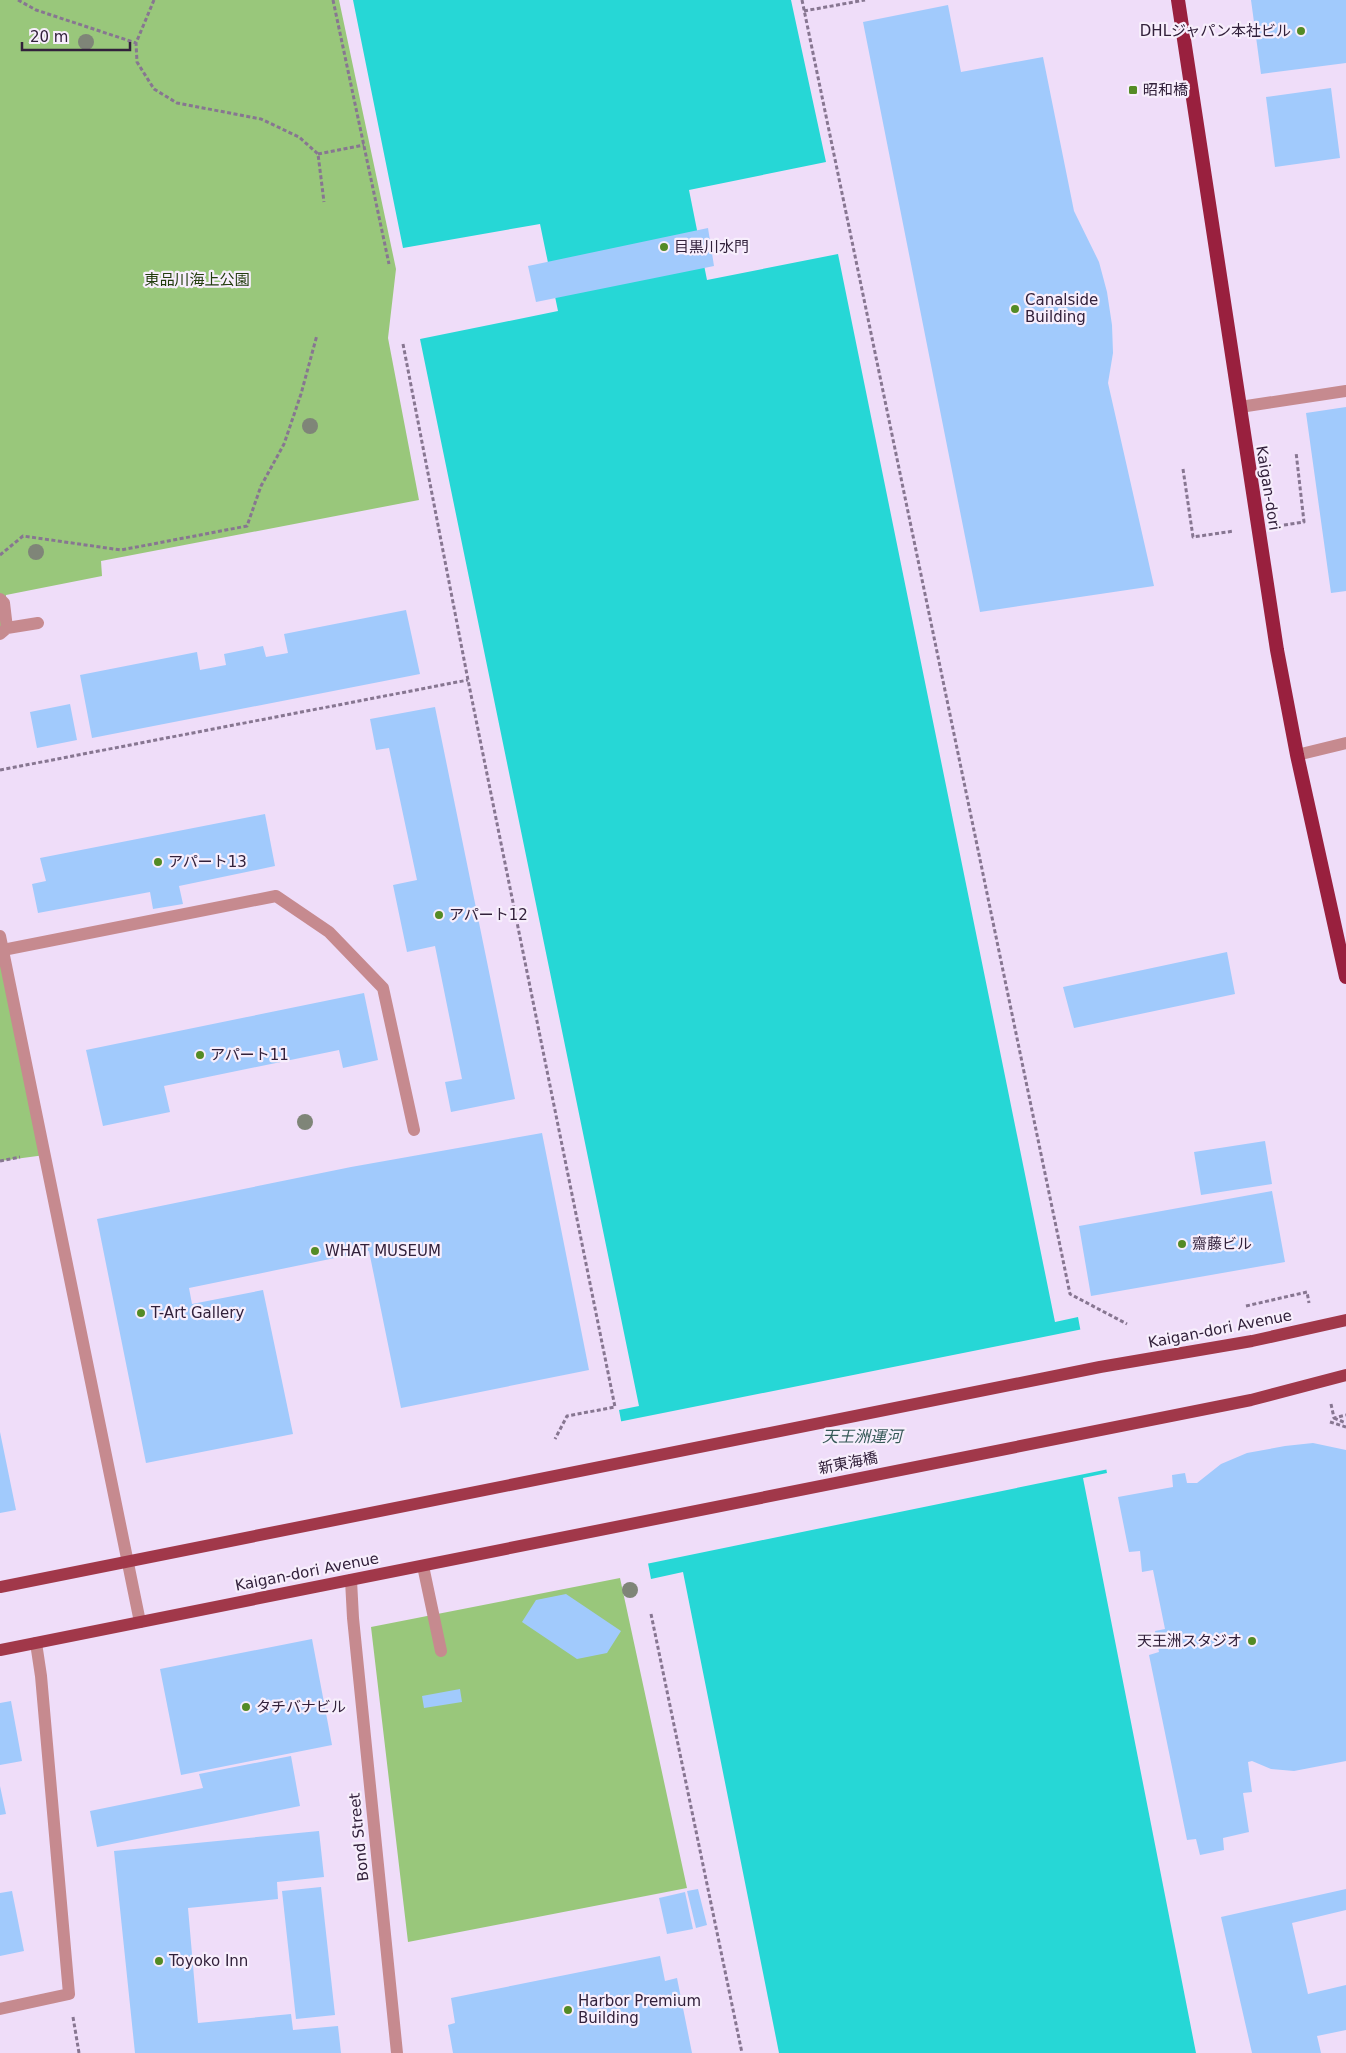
<svg xmlns="http://www.w3.org/2000/svg" width="1346" height="2053" viewBox="0 0 1346 2053" font-family="'DejaVu Sans','Noto Sans JP',sans-serif">
<style>
.green{fill:#99c77b}
.water{fill:#26d7d6}
.pier{fill:#efddf9}
.building{fill:#a1cafc}
.lines{fill:none;stroke-linecap:round;stroke-linejoin:round}
.path{stroke:#877691;stroke-width:3;stroke-dasharray:4 2.5;stroke-linecap:butt}
.service{stroke:#c68a8f;stroke-width:12}
.minor{stroke:#c68a8f;stroke-width:12}
.tertiary{stroke:#c68a8f;stroke-width:12}
.primary{stroke:#a1384a;stroke-width:12}
.trunk{stroke:#99203e;stroke-width:14}
.tree{fill:#7f8578}
.poi-dot{fill:#548b25;stroke:#f7eefc;stroke-width:2}
.labels{text-anchor:middle;dominant-baseline:central;stroke-width:4.5;stroke-linejoin:round;paint-order:stroke}
.poi-label{font-size:15px;fill:#32213b;stroke:#f7eefc;text-anchor:start}
.park-label{font-size:15px;fill:#233d0f;stroke:#f7eefc}
.street-label{font-size:15px;fill:#32213b;stroke:#f7eefc}
.water-label{font-size:16px;font-style:italic;fill:#375958;stroke:#f7eefc}
</style>
<rect width="100%" height="100%" fill="#efddf9"/>
<path class="green" d="M0,0h339l57,269 -8,69 31,162 -318,61 1,15 -96,19 1,33 -7,6z
M0,936l45,219 -45,6z
M620,1578l67,310 -279,54 -37,-315z"/>
<path class="water" d="M353,0h438l35,162 -137,28 18,90 131,-26 217,1068 23,-5 29,156 -24,5 113,575h-417l-96,-481 -32,7 -32,-169 20,-4 -219,-1067 138,-28 -18,-87 -137,24z"/>
<path class="pier" d="M1083,1329l26,140 -463,95 -28,-142z"/>
<path class="building" d="M1251,0h95v63l-85,11z
M948,5l13,67 82,-15 31,154 25,51 8,30 5,33 1,28 -5,30 46,203 -174,26 -117,-590z
M1331,88l9,70 -65,9 -9,-70z
M708,228l6,38 -178,36 -8,-36z
M1346,407v184l-15,2 -25,-180z
M406,610l14,64 -328,64 -12,-63 117,-23 3,18 26,-5 -2,-11 39,-8 3,11 22,-4 -4,-19z
M70,704l7,36 -40,8 -7,-36z
M435,707l80,392 -64,13 -6,-30 17,-3 -27,-133 -28,6 -14,-67 24,-5 -28,-132 -13,2 -6,-31z
M265,814l10,52 -96,20 4,18 -30,5 -3,-17 -112,21 -6,-29 14,-3 -6,-23z
M1227,952l8,42 -161,34 -11,-41z
M364,993l14,67 -35,8 -4,-18 -175,36 6,26 -67,14 -17,-76z
M542,1133l47,237 -188,38 -32,-157 -180,37 3,16 71,-14 30,144 -147,29 -49,-244 254,-52z
M1265,1141l7,43 -71,11 -7,-43z
M1272,1191l13,71 -194,34 -12,-70z
M0,1432l16,78 -16,3z
M1313,1443l33,7v311l-52,10 -23,-2 -19,-8 -4,1 4,30 -9,1 6,39 -26,6 1,12 -24,5 -4,-16 -9,1 -38,-185 10,-3 -4,-21 10,-2 -12,-59 -11,2 -2,-21 -11,1 -11,-55 55,-10 -1,-12 13,-2 2,10h10l24,-19 26,-11 38,-7z
M566,1594l55,37 -14,22 -30,6 -55,-37 14,-22z
M312,1639l20,106 -151,30 -21,-106z
M460,1689l2,13 -38,6 -2,-12z
M11,1701l11,60 -22,4v-62z
M291,1756l9,50 -203,41 -7,-36 113,-23 -4,-14z
M0,1786l6,28 -6,1z
M319,1831l5,46 -47,5 1,17 -90,9 10,115 93,-9 2,16 45,-4 3,27h-206l-21,-202z
M321,1887l14,128 -39,4 -14,-128z
M698,1889l9,36 -11,3 -9,-37z
M1346,1889v21l-54,13 16,71 38,-9v45l-29,6 4,17h-69l-31,-136z
M12,1891l12,60 -24,5v-63z
M685,1892l8,37 -26,5 -8,-36z
M660,1956l5,25 12,-3 15,75h-239l-5,-28 7,-2 -4,-25z"/>
<g class="lines">
<path class="path" d="M18,0l18,10 100,33
M154,0l-18,43 1,19 17,27 23,14 84,16 38,18 19,17 6,48
M333,0l56,264
M802,0l268,1294 57,30
M804,11l61,-11
M318,154l46,-9
M403,344l65,336 147,727 -48,9 -12,23
M1183,469l10,68 41,-6
M1284,525l20,-3 -8,-70
M0,555l23,-19 98,14 126,-24 14,-40 23,-42 17,-50 16,-59
M0,770l468,-90
M0,1161l20,-4
M1246,1306l61,-14 2,11
M1331,1404l3,14 12,-3
M1334,1418l12,5
M1330,1422l16,5
M651,1614l91,439
M73,2017l6,36"/>
<path class="service" d="M3,950l273,-54 53,36 54,56 31,142
M423,1566l18,85"/>
<path class="minor" d="M1240,407l106,-16
M0,599l4,4 3,25 -7,6
M7,628l31,-5
M1297,755l49,-12
M0,936l140,686
M351,1580l2,38 44,435"/>
<path class="tertiary" d="M0,2009l69,-15 -28,-318 -5,-33"/>
<path class="primary" d="M0,1587l1100,-220 152,-26 94,-21
M0,1650l1251,-250 95,-25"/>
<path class="trunk" d="M1178,0l99,650 20,105 49,222"/>
</g>
<g class="tree">
<circle cx="86" cy="42" r="8"/>
<circle cx="310" cy="426" r="8"/>
<circle cx="36" cy="552" r="8"/>
<circle cx="305" cy="1122" r="8"/>
<circle cx="630" cy="1590" r="8"/>
</g>
<g class="poi-dot">
<circle cx="1301" cy="31" r="5"/>
<rect x="1128" y="85" width="10" height="10" rx="2.5"/>
<circle cx="664" cy="247" r="5"/>
<circle cx="1015" cy="309" r="5"/>
<circle cx="158" cy="862" r="5"/>
<circle cx="439" cy="915" r="5"/>
<circle cx="200" cy="1055" r="5"/>
<circle cx="1182" cy="1244" r="5"/>
<circle cx="315" cy="1251" r="5"/>
<circle cx="141" cy="1313" r="5"/>
<circle cx="1252" cy="1641" r="5"/>
<circle cx="246" cy="1707" r="5"/>
<circle cx="159" cy="1961" r="5"/>
<circle cx="568" cy="2010" r="5"/>
</g>
<g class="labels">
<g class="poi-label">
<text x="1291" y="31" text-anchor="end">DHLジャパン本社ビル</text>
<text x="1143" y="90">昭和橋</text>
<text x="674" y="247">目黒川水門</text>
<text x="1025" y="300">Canalside<tspan x="1025" dy="17">Building</tspan></text>
<text x="168" y="862">アパート13</text>
<text x="449" y="915">アパート12</text>
<text x="210" y="1055">アパート11</text>
<text x="1192" y="1244">齋藤ビル</text>
<text x="325" y="1251">WHAT MUSEUM</text>
<text x="151" y="1313">T-Art Gallery</text>
<text x="1242" y="1641" text-anchor="end">天王洲スタジオ</text>
<text x="256" y="1707">タチバナビル</text>
<text x="169" y="1961">Toyoko Inn</text>
<text x="578" y="2001">Harbor Premium<tspan x="578" dy="17">Building</tspan></text>
</g>
<g class="park-label">
<text x="197" y="280">東品川海上公園</text>
</g>
<g class="street-label">
<text transform="translate(1268 488) rotate(81)">Kaigan-dori</text>
<text transform="translate(1220 1329) rotate(-11)">Kaigan-dori Avenue</text>
<text transform="translate(848 1463) rotate(-11)">新東海橋</text>
<text transform="translate(307 1572) rotate(-11)">Kaigan-dori Avenue</text>
<text transform="translate(359 1837) rotate(-96)">Bond Street</text>
</g>
<g class="water-label">
<text x="862" y="1436">天王洲運河</text>
</g>
</g>
<path d="M22 42v8h108v-8" fill="none" stroke="#32213b" stroke-width="2.5"/>
<text x="30" y="42" font-size="15" fill="#32213b" stroke="#f7eefc" stroke-width="4" paint-order="stroke">20 m</text>
</svg>
